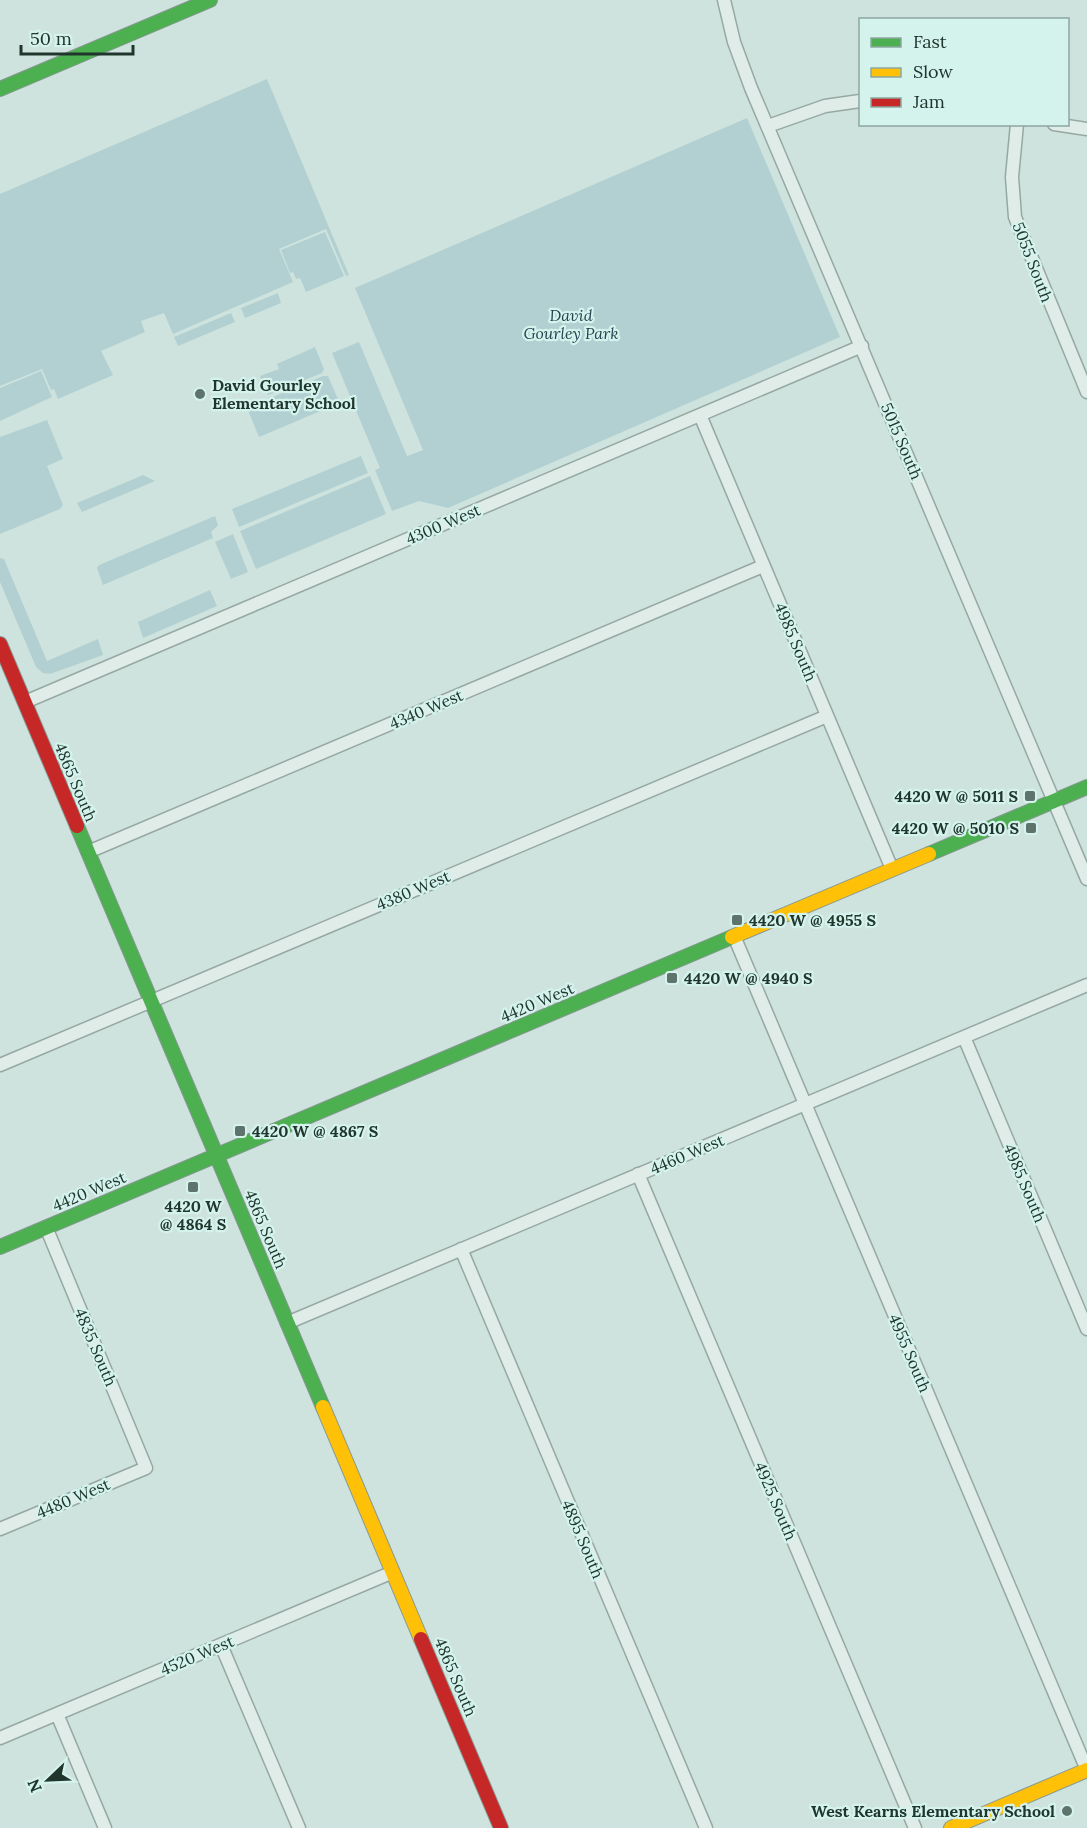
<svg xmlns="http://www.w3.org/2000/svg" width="1087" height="1828" viewBox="0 0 1087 1828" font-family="Lora,serif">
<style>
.green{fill:#b2d0d2}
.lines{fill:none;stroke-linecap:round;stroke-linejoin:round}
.street-casing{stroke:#97a8a3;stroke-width:15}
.fast-casing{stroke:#879893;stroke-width:16}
.slow-casing{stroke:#879893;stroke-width:16}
.jam-casing{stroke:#879893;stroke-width:16}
.street{stroke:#dfece8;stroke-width:12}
.fast{stroke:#4caf50;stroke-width:14}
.slow{stroke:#ffc107;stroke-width:14}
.jam{stroke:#c62828;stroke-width:14}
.poi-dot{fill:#5d736b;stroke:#d5f3ed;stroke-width:2}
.labels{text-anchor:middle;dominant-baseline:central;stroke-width:4.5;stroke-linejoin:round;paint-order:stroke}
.street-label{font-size:16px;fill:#20362d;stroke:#d5f3ed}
.park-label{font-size:16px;font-style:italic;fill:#284451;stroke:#d5f3ed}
.poi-label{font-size:16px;font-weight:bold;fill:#20362d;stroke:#d5f3ed;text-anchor:start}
</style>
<rect width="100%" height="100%" fill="#cee3de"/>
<path class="green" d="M267,79l82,196 -3,1 -20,-47 -47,20 14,33 -120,52 -9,-21 -23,8 4,11 -44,19 12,24 -55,24 -4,-10 -3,1 -9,-21 -42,17v-192z
M747,118l93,219 -392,171 -29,-7 -27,10 -17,-41 5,-2 -48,-115 27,-11 48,114 16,-6 -68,-162z
M325,232l19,44 -38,16 -6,-14 -4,1 -3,-7 -3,1 -9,-23z
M278,293l3,10 -36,15 -4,-10z
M231,313l4,9 -57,24 -4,-9z
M315,347l9,22 -2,4 -54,22 -8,-19 19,-7 -2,-5z
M41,371l11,26 -52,24v-33z
M323,376h5l13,30 -9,4 -2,-3 -71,30 -12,-29z
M47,420l16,39 -16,7 16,39 -3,4 -60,25v-97z
M361,456l7,17 -129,54 -7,-18z
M143,475l12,6 -73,31 -5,-9z
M370,476l16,38 -130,55 -16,-38z
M215,516l3,9 -7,7 2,6 -110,47 -6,-17 2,-3z
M233,534l15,38 -17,7 -16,-37z
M0,558l4,1 43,102 51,-22 5,16 -53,19 -7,-1 -7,-6 -36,-85z
M210,590l7,16 -74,32 -5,-16z"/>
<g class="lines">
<defs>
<path id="street" d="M724,0l10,42 17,46 336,791
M1017,124l-5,53 3,40 72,175
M1054,124l33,5
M768,126l57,-20 35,-5
M700,415l192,454
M25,702l837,-356
M88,852l675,-286
M734,936l353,834
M964,1037l123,292
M0,1065l827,-349
M638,1174l277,654
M461,1249l245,579
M287,1323l800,-338
M0,1529l146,-61 -100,-241
M221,1645l78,183
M57,1714l48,114
M0,1738l393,-166"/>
<path id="fast" d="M0,89l210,-89
M77,826l246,581
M929,854l158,-67
M0,1247l732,-310"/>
<path id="slow" d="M732,937l197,-83
M323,1407l98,232
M951,1828l136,-58"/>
<path id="jam" d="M0,644l77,182
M421,1639l80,189"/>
</defs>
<use href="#street" class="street-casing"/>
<use href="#fast" class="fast-casing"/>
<use href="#slow" class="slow-casing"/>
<use href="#jam" class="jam-casing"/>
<use href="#street" class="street"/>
<use href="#fast" class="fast"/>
<use href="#slow" class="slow"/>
<use href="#jam" class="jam"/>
</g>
<g class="poi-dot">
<circle cx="200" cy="394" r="6"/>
<rect x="1024" y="790" width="12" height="12" rx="3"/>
<rect x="1025" y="822" width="12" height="12" rx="3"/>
<rect x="731" y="914" width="12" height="12" rx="3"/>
<rect x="666" y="972" width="12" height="12" rx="3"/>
<rect x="234" y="1125" width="12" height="12" rx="3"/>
<rect x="187" y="1181" width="12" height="12" rx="3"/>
<circle cx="1067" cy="1811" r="6"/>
</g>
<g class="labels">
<g class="street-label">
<text transform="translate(1033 262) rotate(69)">5055 South</text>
<text transform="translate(902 441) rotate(67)">5015 South</text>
<text transform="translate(443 524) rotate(-23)">4300 West</text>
<text transform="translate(796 642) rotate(67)">4985 South</text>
<text transform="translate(426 709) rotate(-23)">4340 West</text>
<text transform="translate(76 782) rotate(67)">4865 South</text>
<text transform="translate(413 890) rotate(-23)">4380 West</text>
<text transform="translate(537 1002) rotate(-23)">4420 West</text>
<text transform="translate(687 1154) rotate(-23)">4460 West</text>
<text transform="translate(1025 1183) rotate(67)">4985 South</text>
<text transform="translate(89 1191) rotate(-23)">4420 West</text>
<text transform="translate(266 1229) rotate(67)">4865 South</text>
<text transform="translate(96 1347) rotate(67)">4835 South</text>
<text transform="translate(910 1353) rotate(67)">4955 South</text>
<text transform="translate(73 1498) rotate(-23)">4480 West</text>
<text transform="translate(776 1501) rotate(67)">4925 South</text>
<text transform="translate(583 1539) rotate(67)">4895 South</text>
<text transform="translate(197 1655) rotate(-23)">4520 West</text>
<text transform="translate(456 1677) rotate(67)">4865 South</text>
</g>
<g class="park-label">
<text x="571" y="315">David<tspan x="571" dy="18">Gourley Park</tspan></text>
</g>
<g class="poi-label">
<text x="212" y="385">David Gourley<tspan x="212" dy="18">Elementary School</tspan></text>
<text x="1018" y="796" text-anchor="end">4420 W @ 5011 S</text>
<text x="1019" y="828" text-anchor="end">4420 W @ 5010 S</text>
<text x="749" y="920">4420 W @ 4955 S</text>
<text x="684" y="978">4420 W @ 4940 S</text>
<text x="252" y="1131">4420 W @ 4867 S</text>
<text x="193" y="1206" text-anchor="middle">4420 W<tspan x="193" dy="18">@ 4864 S</tspan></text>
<text x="1055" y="1811" text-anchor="end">West Kearns Elementary School</text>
</g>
</g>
<rect x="859" y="18" width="210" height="108" fill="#d5f3ed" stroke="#8da7a0" stroke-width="1.5"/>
<rect x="871" y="38" width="30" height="9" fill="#4caf50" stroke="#8da7a0" stroke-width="1.5"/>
<text x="913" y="48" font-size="18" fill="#20362d">Fast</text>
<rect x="871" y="68" width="30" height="9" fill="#ffc107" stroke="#8da7a0" stroke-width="1.5"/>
<text x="913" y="78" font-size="18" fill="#20362d">Slow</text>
<rect x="871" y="98" width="30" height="9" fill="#c62828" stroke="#8da7a0" stroke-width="1.5"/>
<text x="913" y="108" font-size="18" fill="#20362d">Jam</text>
<g transform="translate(48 1780) rotate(247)" stroke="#d5f3ed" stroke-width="4.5" paint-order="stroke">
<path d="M0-4.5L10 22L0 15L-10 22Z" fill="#20362d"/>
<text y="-9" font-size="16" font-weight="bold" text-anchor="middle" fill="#20362d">N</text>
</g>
<path d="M21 45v9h112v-9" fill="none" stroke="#20362d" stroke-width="3"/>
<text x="30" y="45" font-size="18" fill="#20362d" stroke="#d5f3ed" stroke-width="4.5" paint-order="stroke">50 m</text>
</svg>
